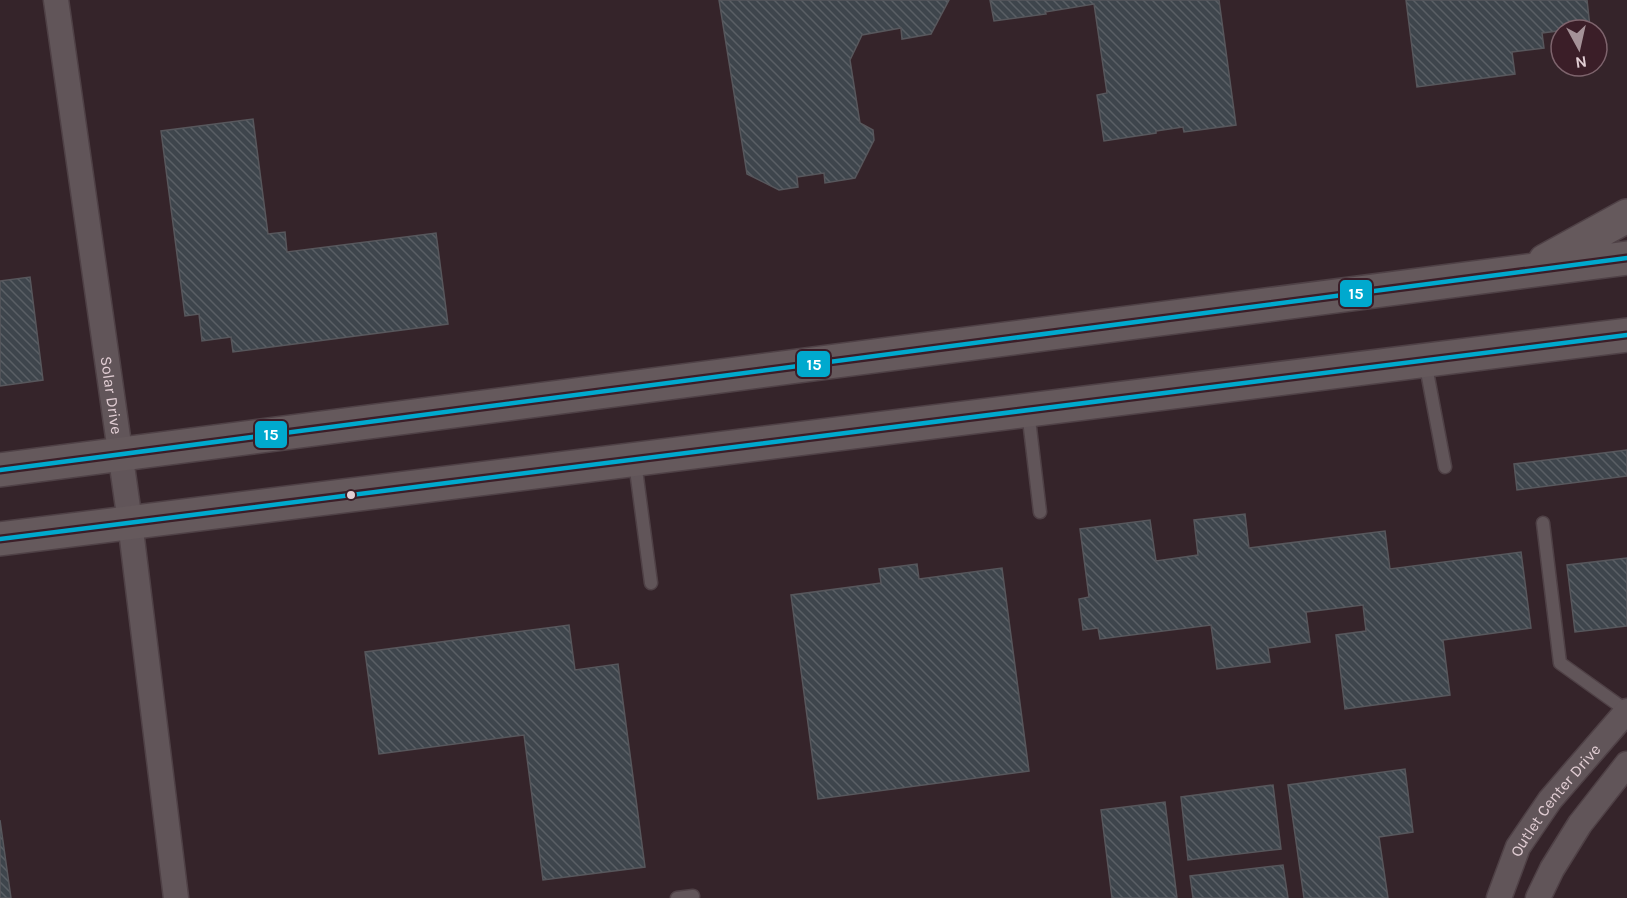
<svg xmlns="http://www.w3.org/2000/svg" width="1627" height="898" viewBox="0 0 1627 898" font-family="Karla,sans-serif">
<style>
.building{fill:url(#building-back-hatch);stroke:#57575c;stroke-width:1.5}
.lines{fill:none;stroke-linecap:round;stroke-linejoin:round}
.service-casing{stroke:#4f4146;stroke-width:15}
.minor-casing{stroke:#4f4146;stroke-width:27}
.secondary-casing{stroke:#4f4146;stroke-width:36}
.service{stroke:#615559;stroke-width:12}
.minor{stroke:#615559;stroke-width:24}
.secondary{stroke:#65595c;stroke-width:33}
.bus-1-casing{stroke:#3b1e28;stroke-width:9}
.bus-1{stroke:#00a9ce;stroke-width:4.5}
.bus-dot{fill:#e2ced4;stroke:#3b1e28;stroke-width:2}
.labels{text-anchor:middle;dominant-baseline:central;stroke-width:4.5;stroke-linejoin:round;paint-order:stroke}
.street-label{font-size:16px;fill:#e2ced4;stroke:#3b1e28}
.line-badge{stroke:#3b1e28;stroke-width:2}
.badge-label{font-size:16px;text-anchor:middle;font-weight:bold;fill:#fff}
</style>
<defs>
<pattern id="building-back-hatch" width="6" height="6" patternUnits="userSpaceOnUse" patternTransform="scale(1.5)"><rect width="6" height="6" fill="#3e454c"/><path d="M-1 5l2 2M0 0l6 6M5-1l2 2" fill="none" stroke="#5a5f65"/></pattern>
</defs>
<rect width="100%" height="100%" fill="#35242a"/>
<path class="building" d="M719,0h230l-18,34 -29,5 -1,-11 -39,7 -12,25 10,63 13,7 1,10 -19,38 -30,5 -1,-10 -27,4 1,10 -19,3 -32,-16z
M990,0h229l17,125 -52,7 -1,-5 -27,4v2l-52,8 -7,-46 10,-2 -13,-89 -49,8 1,2 -52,7z
M1406,0h181l3,27 -48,6 2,15 -32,4 3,22 -98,13z
M253,119l15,115 17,-2 2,20 149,-19 12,91 -215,28 -2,-15 -29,4 -3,-27 -14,2 -24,-185z
M30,277l13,103 -43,6v-105z
M1627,450v26l-110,14 -3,-26z
M1245,514l4,34 136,-17 5,38 131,-17 10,76 -88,12 7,55 -105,14 -9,-74 30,-4 -3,-26 -57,7 4,30 -42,6 2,14 -53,7 -6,-44 -111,14 -2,-11 -15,2 -4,-31 10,-2 -9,-68 70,-9 6,41 42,-6 -4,-35z
M1627,558v68l-52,6 -8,-67z
M917,564l2,15 83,-11 27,203 -211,28 -27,-204 90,-12 -2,-14z
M569,625l6,45 43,-6 27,203 -102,13 -19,-145 -145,19 -14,-102z
M1405,769l8,63 -34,5 9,61h-84l-16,-113z
M1273,785l8,64 -93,11 -7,-63z
M1165,802l12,96h-65l-11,-88z
M0,820l11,78h-11z
M1283,865l5,33h-95l-3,-22z"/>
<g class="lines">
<defs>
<path id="service" d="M1425,361l20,106
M1028,411l12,101
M635,462l16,121
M1543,523l17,140 67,48
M677,898l16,-2"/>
<g id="minor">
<path id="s1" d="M56,0l74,522 46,376"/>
<path id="s2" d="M1499,898l19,-51 32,-47 77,-89"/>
<path d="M1538,898l14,-29 28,-45 47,-60"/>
</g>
<path id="secondary" d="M1545,261l82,-45
M0,470l1627,-212
M0,539l1627,-204"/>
</defs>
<use href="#service" class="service-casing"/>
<use href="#minor" class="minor-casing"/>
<use href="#secondary" class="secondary-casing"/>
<use href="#service" class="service"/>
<use href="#minor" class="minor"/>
<use href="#secondary" class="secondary"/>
<defs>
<path id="bus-1" d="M0,470l1627,-212
M0,539l1627,-204"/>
</defs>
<use href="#bus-1" class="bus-1-casing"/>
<use href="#bus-1" class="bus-1"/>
</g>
<circle class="bus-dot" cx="351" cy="495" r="5"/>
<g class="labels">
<g class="street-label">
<text stroke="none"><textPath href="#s1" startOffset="399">Solar Drive</textPath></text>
<text stroke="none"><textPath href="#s2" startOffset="114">Outlet Center Drive</textPath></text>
</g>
</g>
<g class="line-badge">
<rect x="1339" y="279" width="34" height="29" rx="6" fill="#00a9ce"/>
<rect x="796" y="350" width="35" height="28" rx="6" fill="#00a9ce"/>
<rect x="254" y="420" width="34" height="29" rx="6" fill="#00a9ce"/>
</g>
<g class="badge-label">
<text x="1356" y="299">15</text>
<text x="814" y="370">15</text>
<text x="271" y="440">15</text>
</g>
<g transform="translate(1579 48) rotate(172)"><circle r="28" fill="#3b1e28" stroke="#7e646d" stroke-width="1.5"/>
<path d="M0-4.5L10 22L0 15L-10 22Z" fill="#a59298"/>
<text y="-9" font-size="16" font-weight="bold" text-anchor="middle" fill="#e2ced4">N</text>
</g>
</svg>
